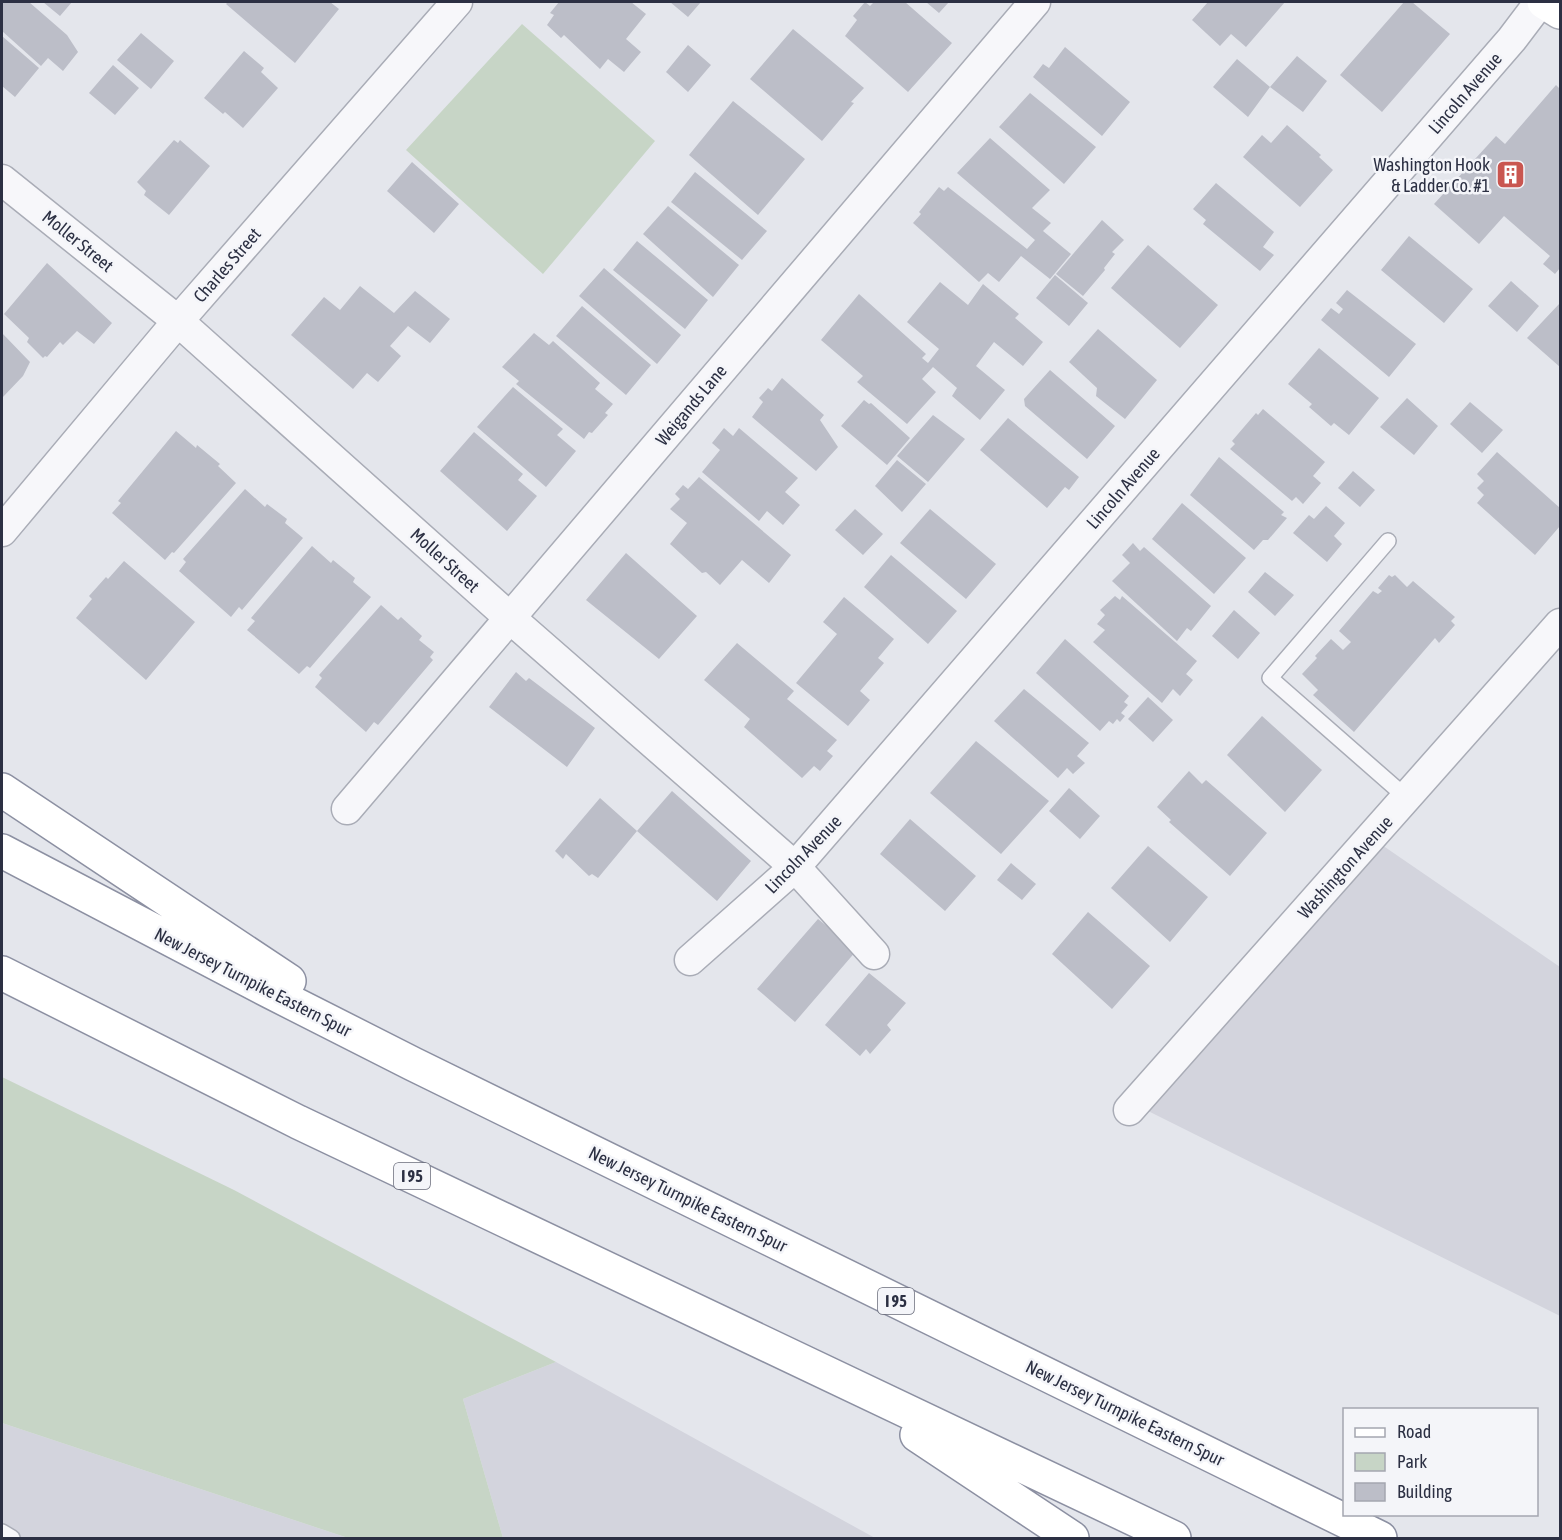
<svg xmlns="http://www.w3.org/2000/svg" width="1562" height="1540" viewBox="0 0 1562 1540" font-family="'Asap Condensed',sans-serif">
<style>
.built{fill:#d3d4dd}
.green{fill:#c7d5c6}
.building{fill:#bcbec8}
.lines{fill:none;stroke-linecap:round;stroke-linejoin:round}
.service-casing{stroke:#a9acb6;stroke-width:18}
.minor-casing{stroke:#a9acb6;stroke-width:33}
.secondary-casing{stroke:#a9acb6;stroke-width:36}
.motorway-casing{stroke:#8c90a2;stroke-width:36}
.service{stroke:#f7f7fa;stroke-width:15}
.minor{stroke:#f7f7fa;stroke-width:30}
.secondary{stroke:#fff;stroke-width:33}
.motorway{stroke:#fff;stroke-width:33}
.labels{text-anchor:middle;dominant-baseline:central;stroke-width:5;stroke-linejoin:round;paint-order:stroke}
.shield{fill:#f4f5f9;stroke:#686b7a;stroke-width:1.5}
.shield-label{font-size:16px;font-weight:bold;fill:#2c3043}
.street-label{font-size:18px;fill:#2c3043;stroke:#f4f5f9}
.poi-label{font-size:18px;fill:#2c3043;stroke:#f4f5f9;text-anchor:end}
</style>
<rect width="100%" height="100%" fill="#e4e6ec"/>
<path class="built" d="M1379,843l181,124v349l-424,-211z
M556,1362l319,176h-372l-40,-139z
M2,1423l346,115h-346z"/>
<path class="green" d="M522,24l133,117 -112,133 -137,-124z
M2,1077l232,113 322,172 -93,37 40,139h-155l-346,-115z"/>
<path class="building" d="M2,2h27l38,33 11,17 -15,19 -15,-13 -7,8 -39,-35z
M43,2h29l-12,14z
M228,2h102l9,7 -44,54 -69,-59z
M559,2h72l15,12 -20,25 15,13 -17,20 -16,-13 -8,10 -36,-34 -3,3 -14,-13 7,-10 -4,-2z
M670,2h31l-13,15z
M865,2l5,4 4,-4h31l47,41 -44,49 -63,-56 12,-16 -4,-4z
M926,2h23l-10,11z
M1208,2h77l-39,45 -15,-13 -11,12 -28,-26z
M1404,2h8l38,32 -68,78 -42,-37z
M793,29l71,59 -13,14 3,1 -32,38 -72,-62z
M141,33l33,28 -23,28 -34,-29z
M2,36l37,32 -24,29 -13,-11z
M688,45l23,20 -23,27 -22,-20z
M1065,47l65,55 -28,34 -69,-59 10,-13 6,4z
M244,51l20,17 -3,4 17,16 -35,40 -18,-16 -2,2 -19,-16z
M1297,56l30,25 -24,31 -33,-25z
M1237,59l33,28 -22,30 -35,-30z
M113,65l26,23 -24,27 -26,-22z
M1556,85l4,4v179l-5,6 -12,-10 7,-8 -46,-40 -25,28 -45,-40 62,-68 9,8z
M1030,93l66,54 -32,37 -65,-57z
M733,101l72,58 -47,56 -69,-60z
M1287,125l34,30 -2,2 14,13 -33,37 -57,-50 19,-22 9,8z
M990,138l60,52 -18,18 19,15 -8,8 28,23 -21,25 -29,-23 -22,26 -11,-9 -9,9 -66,-59 8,-9 -2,-2 20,-25 5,4 4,-4 79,62 8,-9 -78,-67z
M174,140l4,3 2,-3 30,26 -41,49 -25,-20 2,-4 -9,-9z
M412,162l47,42 -25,29 -47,-42z
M695,172l72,59 -25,29 -71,-58z
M1216,183l58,49 -11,15 11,8 -14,16 -57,-47 3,-4 -13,-11z
M668,206l71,59 -26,32 -70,-63z
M1102,220l22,20 -12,12 3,2 -11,14 1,2 -22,26 -27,-22z
M1409,236l64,53 -29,34 -63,-53z
M637,241l71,59 -23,29 -72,-59z
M1148,245l70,60 -38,43 -69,-60z
M47,263l65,60 -18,21 -17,-13 -14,14 -3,-3 -13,15 -2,-1 -2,2 -16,-16 2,-4 -25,-24z
M604,268l77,67 -24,29 -78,-68z
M1055,275l33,28 -19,23 -33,-28z
M1511,281l28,25 -22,26 -29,-26z
M940,282l28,23 15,-21 36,30 -4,4 28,24 -20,24 -29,-24 -18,24 29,24 -25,30 -28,-24 5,-8 -24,-21 -11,12 14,13 -29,32 -50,-42 6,-6 -42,-36 38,-46 67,60 -4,4 6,5 11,-14 -32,-27z
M360,286l34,27 21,-22 35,28 -20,24 -22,-17 -18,20 11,10 -23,26 -11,-9 -14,16 -62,-54 33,-38 16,13z
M1347,290l69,54 -27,33 -68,-57 10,-12 8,6 4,-5 -7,-6z
M1560,303v64l-33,-29z
M582,306l69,59 -25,30 -70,-59z
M1098,329l59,51 -32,39 -29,-23 1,-8 -28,-26z
M2,333l28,29 -7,14 -21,22z
M534,333l15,12 4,-4 47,42 -5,6 18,15 -8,9 3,2 -16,18 -3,-1 -5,7 -68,-55 3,-3 -17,-14z
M1319,348l60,50 -30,37 -15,-12 -3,3 -22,-19 3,-3 -24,-20z
M1050,370l65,56 -28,33 -62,-53 -1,-7z
M782,378l42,37 -4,5 18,27 -22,24 -64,-54 11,-15 -4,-4 9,-10 4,3z
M513,387l50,42 -6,6 19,16 -30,36 -69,-60z
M1407,398l31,28 -24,29 -34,-28z
M864,400l5,4 2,-1 39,35 -23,27 -46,-39z
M1470,402l33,28 -21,23 -32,-29z
M1263,409l62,53 -12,14 8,7 -18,21 -7,-7 -4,4 -62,-52 5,-5 -3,-3 24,-28 2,2z
M933,415l32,24 -37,43 -31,-26z
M1008,418l71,59 -10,13 -4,-3 -18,21 -67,-58z
M724,428l9,8 6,-8 59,50 -13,14 15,13 -17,20 -16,-14 -8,10 -57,-49 18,-22 -8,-7z
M176,431l20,17 1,-3 23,19 -2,2 18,17 -62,70 -2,-1 -7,8 -53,-47 9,-10 -3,-2z
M474,432l49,42 -5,6 19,16 -30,35 -67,-60z
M1497,452l63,56v18l-25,29 -58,-52 7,-8 -7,-7 7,-7 -7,-7z
M1219,457l65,55 -3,3 6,3 -19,22h-5l-9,10 -64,-55z
M897,460l29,24 -24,28 -27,-26z
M1353,471l22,19 -15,17 -22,-19z
M699,477l92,78 -22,28 -27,-23 -22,25 -14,-13 -4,1 -32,-29 17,-21 -17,-14 10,-10 -5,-5 8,-9 5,4z
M245,489l20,18 2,-3 20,15 -2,4 18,15 -61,72 -3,-3 -8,10 -52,-46 7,-9 -3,-3z
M1182,503l64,55 -32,36 -62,-55z
M1326,506l19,17 -11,13 8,8 -15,18 -34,-29 16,-18 5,4z
M855,509l28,25 -20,21 -28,-25z
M930,509l66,55 -30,35 -66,-56z
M1133,543l7,8 4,-4 67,59 -20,25 -4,-3 -10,13 -65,-60 18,-18 -8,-8z
M312,546l19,17 2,-3 22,18 -2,4 18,15 -61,71 -3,-2 -8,8 -52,-44 8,-9 -4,-3z
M626,553l71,63 -38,43 -73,-59z
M891,555l66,56 -29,33 -64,-57z
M124,561l71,61 -49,58 -70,-62 16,-19 -3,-3 17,-19 2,2z
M1265,572l29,23 -19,21 -27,-24z
M1389,575l3,2 3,-2 12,12 6,-6 42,36 -4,4 4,4 -16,18 -4,-5 -81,94 -41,-37 5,-5 -16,-16 15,-16 -2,-2 16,-17 12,11 8,-8 -12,-11 34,-40 5,3 4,-3 -4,-3z
M1115,596l5,4 2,-4 75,65 -11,13 7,6 -13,16 -7,-7 -11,14 -69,-61 12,-12 -8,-6 8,-9 -5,-5z
M844,597l50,42 -16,19 6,5 -24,28 10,9 -22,26 -52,-43 41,-49 -14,-12z
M381,605l17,15 3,-3 21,19 -3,4 15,12 -4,5 3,3 -55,65 -4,-3 -8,10 -51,-45 7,-9 -3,-3z
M1234,610l26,23 -22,26 -26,-23z
M1065,639l64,57 -5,6 4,3 -7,8 4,3 -5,6 -3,-3 -4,5 -4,-3 -9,10 -64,-58z
M737,643l57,48 -7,8 50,41 -10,11 6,5 -13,15 -6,-5 -12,12 -58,-51 6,-8 -46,-39z
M516,672l10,9 3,-3 66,50 -28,39 -78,-60z
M1024,689l65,54 -12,13 8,7 -12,11 -6,-6 -9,10 -64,-57z
M1148,697l25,23 -20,22 -25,-23z
M1262,716l60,54 -37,42 -58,-57z
M976,741l73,60 -48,53 -71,-61z
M1189,771l13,13 4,-4 61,53 -37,43 -61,-54 2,-2 -14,-13z
M1069,788l31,28 -20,23 -31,-28z
M672,791l79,70 -34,40 -80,-70z
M600,798l37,33 -39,47 -6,-4 -3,2 -23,-22 -3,5 -8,-8z
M910,819l66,57 -31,35 -65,-57z
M1148,846l60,51 -38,45 -59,-54z
M1011,863l25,21 -14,16 -25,-20z
M1088,912l62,54 -38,43 -60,-55z
M818,919l39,31 -62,72 -38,-33z
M869,973l37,30 -19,22 4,5 -21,24 -4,-5 -6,7 -35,-31z"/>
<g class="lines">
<defs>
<path id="service" d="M1388,541l-118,137 137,120
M2,1532l10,6"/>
<path id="minor" d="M2,180l176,141 332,297 285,249 79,87
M2,531l176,-210 279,-319
M347,809l688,-807
M690,960l105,-93 717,-828 28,-37
M1129,1110l431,-486"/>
<path id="secondary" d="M1544,2l16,10"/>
<path id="motorway" d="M2,790l287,191
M2,851l269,141 142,72 967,474
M2,973l296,149 876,416
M917,1435l155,103"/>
</defs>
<use href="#service" class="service-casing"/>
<use href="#minor" class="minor-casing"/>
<use href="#secondary" class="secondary-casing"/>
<use href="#motorway" class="motorway-casing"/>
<use href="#service" class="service"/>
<use href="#minor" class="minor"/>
<use href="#secondary" class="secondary"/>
<use href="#motorway" class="motorway"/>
</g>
<defs>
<symbol id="building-square" viewBox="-11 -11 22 22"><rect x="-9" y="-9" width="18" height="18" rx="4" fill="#c95650" stroke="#f4f5f9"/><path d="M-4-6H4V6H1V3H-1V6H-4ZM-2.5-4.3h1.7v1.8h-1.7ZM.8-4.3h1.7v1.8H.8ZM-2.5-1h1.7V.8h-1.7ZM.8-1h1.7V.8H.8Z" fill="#fff"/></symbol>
</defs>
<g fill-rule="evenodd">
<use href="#building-square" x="1494" y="158" width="33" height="33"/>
</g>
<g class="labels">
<g class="shield">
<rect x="394" y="1163" width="36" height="26" rx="4.5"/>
<rect x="878" y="1288" width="36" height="26" rx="4.5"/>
</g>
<g class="shield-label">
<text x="412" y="1176">I 95</text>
<text x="896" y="1301">I 95</text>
</g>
<g class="street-label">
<text transform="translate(1465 93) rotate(-49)">Lincoln Avenue</text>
<text transform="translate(78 241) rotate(39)">Moller Street</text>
<text transform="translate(227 265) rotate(-49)">Charles Street</text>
<text transform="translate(691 405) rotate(-50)">Weigands Lane</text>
<text transform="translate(1123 488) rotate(-49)">Lincoln Avenue</text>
<text transform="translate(445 560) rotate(42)">Moller Street</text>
<text transform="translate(803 854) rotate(-46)">Lincoln Avenue</text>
<text transform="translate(1345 867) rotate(-48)">Washington Avenue</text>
<text transform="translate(253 982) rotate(27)">New Jersey Turnpike Eastern Spur</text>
<text transform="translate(688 1199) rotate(26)">New Jersey Turnpike Eastern Spur</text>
<text transform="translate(1125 1413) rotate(26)">New Jersey Turnpike Eastern Spur</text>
</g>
<g class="poi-label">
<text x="1490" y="164">Washington Hook<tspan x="1490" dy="21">&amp; Ladder Co. #1</tspan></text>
</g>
</g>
<rect width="1562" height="1540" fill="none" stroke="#2c3043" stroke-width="6"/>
<rect x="1343" y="1408" width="195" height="108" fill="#f4f5f9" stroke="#a4a6b0" stroke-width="1.5"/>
<rect x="1355" y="1428" width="30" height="9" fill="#ffffff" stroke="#a4a6b0" stroke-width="1.5"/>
<text x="1397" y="1438" font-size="18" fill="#2c3043">Road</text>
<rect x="1355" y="1453" width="30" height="18" fill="#c7d5c6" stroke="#a4a6b0" stroke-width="1.5"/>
<text x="1397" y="1468" font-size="18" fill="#2c3043">Park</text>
<rect x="1355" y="1483" width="30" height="18" fill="#bcbec8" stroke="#a4a6b0" stroke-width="1.5"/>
<text x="1397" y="1498" font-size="18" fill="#2c3043">Building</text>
</svg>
